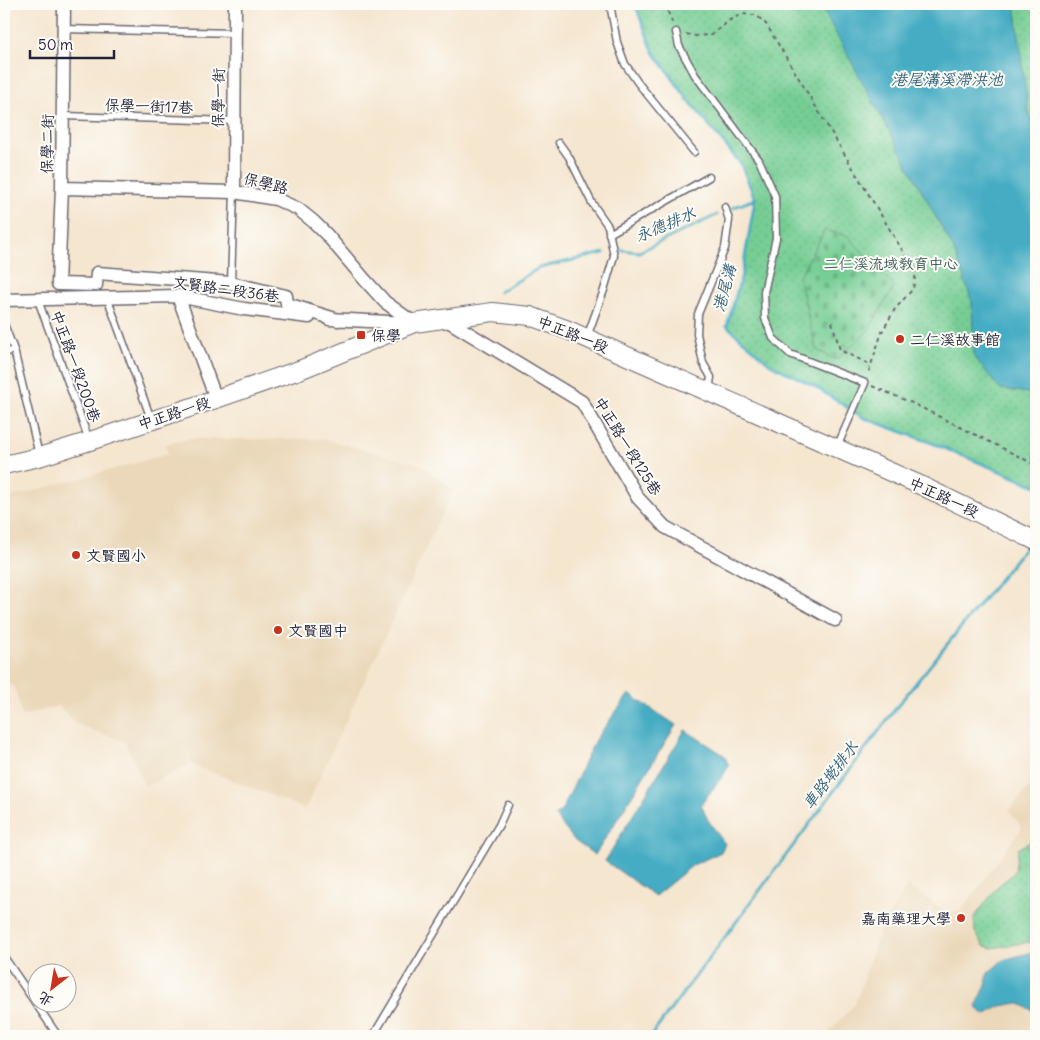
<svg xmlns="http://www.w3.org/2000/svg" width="1040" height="1040" viewBox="0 0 1040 1040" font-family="Delius,'LXGW WenKai TC',sans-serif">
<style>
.built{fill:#ebd8ba}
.grass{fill:url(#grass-dots);stroke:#4c7868}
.cemetery{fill:url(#cemetery-stones);stroke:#4c7868}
.water{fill:#44acc3;stroke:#33677f}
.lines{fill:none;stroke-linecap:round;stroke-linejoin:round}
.stream{stroke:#44acc3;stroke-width:3}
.service-casing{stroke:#6c676f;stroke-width:9}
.minor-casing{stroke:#6c676f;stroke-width:15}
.secondary-casing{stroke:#6c676f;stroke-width:20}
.path{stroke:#6c676f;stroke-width:2;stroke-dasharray:4 4;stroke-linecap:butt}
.service{stroke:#fff;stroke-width:6}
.minor{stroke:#fff;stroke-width:12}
.secondary{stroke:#fff;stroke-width:18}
.poi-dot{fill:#c8321e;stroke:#fdfcf7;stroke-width:2}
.labels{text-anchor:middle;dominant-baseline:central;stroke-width:4;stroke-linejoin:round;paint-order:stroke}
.street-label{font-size:15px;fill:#22223b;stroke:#fdfcf7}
.park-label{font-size:15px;fill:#3f5e5a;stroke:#fdfcf7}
.poi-label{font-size:15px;fill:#22223b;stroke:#fdfcf7;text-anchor:start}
.water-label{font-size:16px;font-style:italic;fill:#316078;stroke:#fdfcf7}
</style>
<defs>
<pattern id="grass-dots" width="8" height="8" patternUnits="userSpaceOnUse" patternTransform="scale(1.25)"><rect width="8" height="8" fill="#76ce94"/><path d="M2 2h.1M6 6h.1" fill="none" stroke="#66b180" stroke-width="1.8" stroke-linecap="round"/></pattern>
<pattern id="cemetery-stones" width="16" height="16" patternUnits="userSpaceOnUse" patternTransform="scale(1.25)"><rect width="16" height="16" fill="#76ce94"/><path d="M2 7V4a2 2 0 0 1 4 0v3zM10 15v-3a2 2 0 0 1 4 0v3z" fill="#66b180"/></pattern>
</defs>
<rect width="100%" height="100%" fill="#fdfcf7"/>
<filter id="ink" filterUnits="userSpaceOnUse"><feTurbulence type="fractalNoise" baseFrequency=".02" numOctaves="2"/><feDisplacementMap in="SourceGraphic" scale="10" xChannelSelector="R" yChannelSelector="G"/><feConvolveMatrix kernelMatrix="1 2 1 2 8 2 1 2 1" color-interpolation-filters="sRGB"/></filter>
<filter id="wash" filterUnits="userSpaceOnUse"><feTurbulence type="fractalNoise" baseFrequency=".0096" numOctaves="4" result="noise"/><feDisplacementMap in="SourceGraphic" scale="20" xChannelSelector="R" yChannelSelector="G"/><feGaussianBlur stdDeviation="1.12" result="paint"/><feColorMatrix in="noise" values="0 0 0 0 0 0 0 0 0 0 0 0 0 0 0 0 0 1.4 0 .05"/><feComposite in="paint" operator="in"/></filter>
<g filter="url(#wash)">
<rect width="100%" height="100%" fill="#f5e6d0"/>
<path class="built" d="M188,439h136l98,26 31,25 -148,319 -114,-45 -46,22 -20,-44 -49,-18 -17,-18 -37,10 -9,-32 -9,2v-187l164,-45 -2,-10z
M1028,788l8,3v245h-211l30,-32 27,-79 26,-39 39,26 14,-1 61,-83 -13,-18z"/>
<path class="grass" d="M635,4h401v482l-104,-43 -68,-25 -50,-32 -44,-22 -43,-38 15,-52 13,-76 -14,-34 -52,-63 -36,-50z
M1030,842l6,15v84l-44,7 -8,-2 -9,-14 -1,-14 24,-32 14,-11 3,-5 3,-21z"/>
<path class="cemetery" d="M825,230l23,6 46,51 -27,45 -31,28 -20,-11 -17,-72z"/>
<path class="water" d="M820,4h195l13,106 8,21v263l-36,-5 -26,-32 -2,-55 -18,-52z
M629,694l47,31 -81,130 -20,-14 -20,-25 7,-6 33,-70z
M685,730l39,25 5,11c-8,14 -19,25 -28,39l7,15 17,24 -4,8 -28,13 -38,31 -50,-35z
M1036,951v61l-18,-9 -17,3 -16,9 -9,-8 10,-22 2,-12 15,-13z"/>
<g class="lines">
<path class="stream" d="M635,4l18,47 36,50 52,63 14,35 -13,75 -15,52 43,38 44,22 50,32 68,25 104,43
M732,208l23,-9
M621,250l18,2 78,-37
M499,292l40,-24 65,-15
M651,1036l248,-332 130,-161"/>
</g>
</g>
<g filter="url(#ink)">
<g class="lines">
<defs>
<path id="service" d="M610,4l7,38 8,22 13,19 56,69
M64,29l171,4
M676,32l3,14 16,29 64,85 16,36 1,42 -12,54 1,26 8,20 17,16 75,29 -28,64
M63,116l171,5
M559,143l10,14 23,46 16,23 6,30 -10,34 -17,47
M609,234l100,-57
M231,283l3,-91
M107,297l44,122
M38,300l51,140
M4,324l10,26 25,105
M4,353l10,-3
M709,391l2,-14 -8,-14 -6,-29 1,-20 27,-66 4,-28 -4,-13
M4,957l54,79
M373,1036l126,-211 9,-20"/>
<path id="minor" d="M64,4l-2,184 -4,96 38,1 1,-12 134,10 55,13 1,8 51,16
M62,188l172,4 42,7 22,10 16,13 13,13 38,45 20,22 29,21
M234,192l1,-188
M178,296l38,103
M4,300l174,-4 66,13 65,8
M329,319l80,4
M445,319l137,83 56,96 27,29 170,93"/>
<path id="secondary" d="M4,465l35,-8 51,-16 126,-42 86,-30 112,-46 79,-11 37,4 38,14 352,155 116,56"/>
</defs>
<use href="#service" class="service-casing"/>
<use href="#minor" class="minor-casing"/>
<use href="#secondary" class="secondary-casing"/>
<path class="path" d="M665,4l8,21
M1034,4l2,19
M686,34l9,2 16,-1 19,-15 12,-6 14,1 10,9 150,249 -3,16 -18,20 -13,23 -14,42
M832,322l8,28 31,15
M872,386l40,17 124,62"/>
<use href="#service" class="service"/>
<use href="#minor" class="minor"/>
<use href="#secondary" class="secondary"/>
</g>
</g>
<g class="poi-dot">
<rect x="356" y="330" width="10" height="10" rx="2.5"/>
<circle cx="900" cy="339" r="5"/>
<circle cx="76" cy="555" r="5"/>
<circle cx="278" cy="630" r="5"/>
<circle cx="961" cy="918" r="5"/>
</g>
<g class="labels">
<g class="street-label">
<text transform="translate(218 98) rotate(-89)">保學一街</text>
<text transform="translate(149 106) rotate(2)">保學一街17巷</text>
<text transform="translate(47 144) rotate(-89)">保學二街</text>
<text transform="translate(266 183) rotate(14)">保學路</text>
<text transform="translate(226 289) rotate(8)">文賢路二段36巷</text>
<text transform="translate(573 334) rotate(22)">中正路一段</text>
<text transform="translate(76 366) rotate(70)">中正路一段200巷</text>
<text transform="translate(174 413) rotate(-18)">中正路一段</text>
<text transform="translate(628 446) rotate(58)">中正路一段125巷</text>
<text transform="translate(944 497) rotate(25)">中正路一段</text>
</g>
<g class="park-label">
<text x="891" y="263">二仁溪流域教育中心</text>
</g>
<g class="poi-label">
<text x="371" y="335">保學</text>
<text x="910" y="339">二仁溪故事館</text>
<text x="86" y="555">文賢國小</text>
<text x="288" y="630">文賢國中</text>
<text x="951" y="918" text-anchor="end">嘉南藥理大學</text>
</g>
<g class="water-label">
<text x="947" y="79">港尾溝溪滯洪池</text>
<text transform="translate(665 224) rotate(-23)">永德排水</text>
<text transform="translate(724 288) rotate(-75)">港尾溝</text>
<text transform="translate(830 775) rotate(-53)">車路墘排水</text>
</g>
</g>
<rect width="1040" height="1040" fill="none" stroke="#fdfcf7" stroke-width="20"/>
<g transform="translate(52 988) rotate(211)"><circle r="24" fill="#fdfcf7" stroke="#a5a5ac"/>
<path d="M0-4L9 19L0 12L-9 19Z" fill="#c8321e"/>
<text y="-8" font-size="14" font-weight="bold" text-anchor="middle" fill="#22223b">北</text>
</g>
<path d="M30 50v8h84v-8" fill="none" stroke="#22223b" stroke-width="2.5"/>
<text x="38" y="50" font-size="15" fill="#22223b" stroke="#fdfcf7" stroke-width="4" paint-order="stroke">50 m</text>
</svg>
